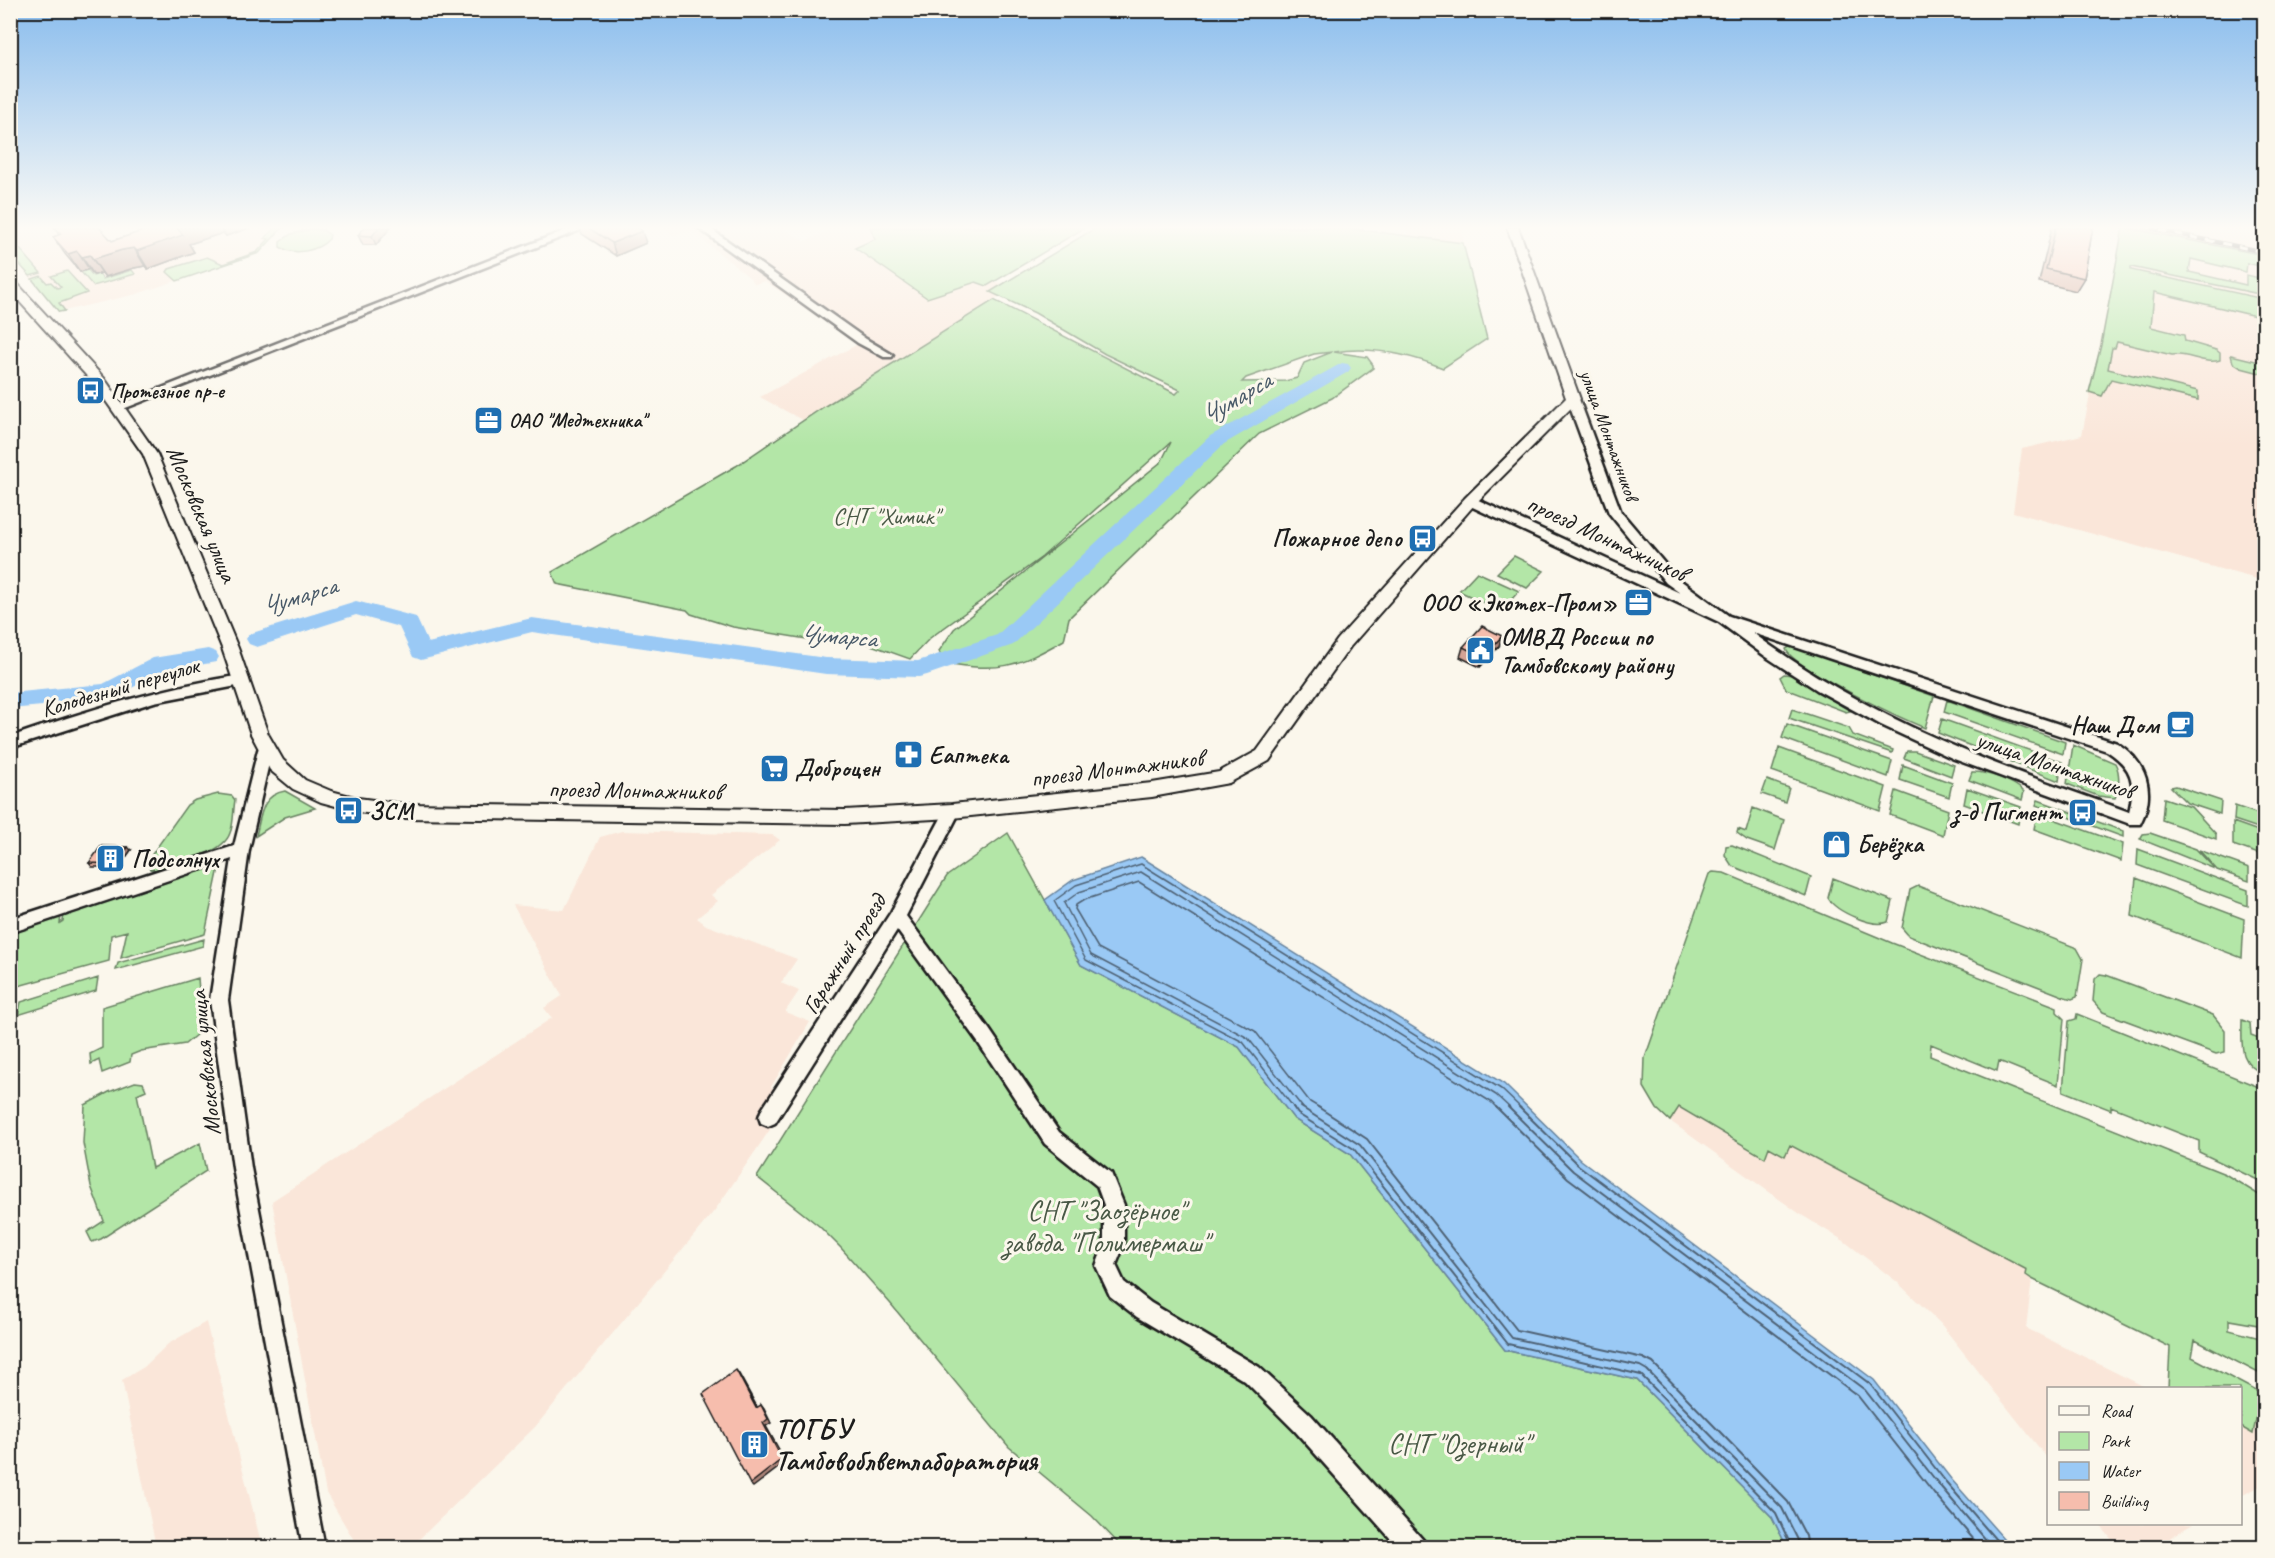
<svg xmlns="http://www.w3.org/2000/svg" width="2275" height="1558" viewBox="0 0 2275 1558" font-family="Caveat,sans-serif">
<style>
.built{fill:#fae6d9}
.green{fill:#b3e6a7;stroke:#688162;stroke-width:1.5;fill-rule:evenodd}
.water{fill:#9ac9f5;stroke:#68849e;stroke-width:1.5}
.lines{fill:none;stroke-linecap:round;stroke-linejoin:round}
.shore-far1{stroke:#4e6173;stroke-width:1.5}
.shore{stroke:#4e6173;stroke-width:2}
.river{fill:#9ac9f5;fill-rule:evenodd}
.minor-casing{stroke:#1c1c1c;stroke-width:5}
.major-casing{stroke:#1c1c1c;stroke-width:4}
.minor{fill:#fbf7ec;fill-rule:evenodd}
.major{fill:#fbf7ec;fill-rule:evenodd}
.rail-casing{stroke:#1c1c1c;stroke-width:4.5}
.rail{stroke:#fbf7ec;stroke-width:3;stroke-dasharray:8;stroke-linecap:butt}
.wall{fill:#d4a395;stroke:#1c1c1c;stroke-width:1.5}
.shaded-wall{fill:#ac8479;stroke:#1c1c1c;stroke-width:1.5}
.building{fill:#f6bdad;stroke:#1c1c1c;stroke-width:1.5}
.labels{text-anchor:middle;dominant-baseline:central;stroke-width:6;stroke-linejoin:round;paint-order:stroke}
.far-poi-label{font-size:20px;font-weight:bold;fill:#1c1c1c;stroke:#fbf7ec;text-anchor:start}
.far-street-label{font-size:20px;fill:#1c1c1c;stroke:#fbf7ec}
.street-label{font-size:24px;fill:#1c1c1c;stroke:#fbf7ec}
.park-label{font-size:24px;fill:#495946;stroke:#fbf7ec}
.poi-label{font-size:24px;font-weight:bold;fill:#1c1c1c;stroke:#fbf7ec;text-anchor:start}
.water-label{font-size:26px;font-style:italic;fill:#485968;stroke:#fbf7ec}
.near-park-label{font-size:28px;fill:#495946;stroke:#fbf7ec}
.near-poi-label{font-size:28px;font-weight:bold;fill:#1c1c1c;stroke:#fbf7ec;text-anchor:start}
</style>
<rect width="100%" height="100%" fill="#fbf7ec"/>
<filter id="ink" filterUnits="userSpaceOnUse"><feTurbulence type="fractalNoise" baseFrequency=".0167" numOctaves="2"/><feDisplacementMap in="SourceGraphic" scale="12" xChannelSelector="R" yChannelSelector="G"/><feConvolveMatrix kernelMatrix="1 2 1 2 8 2 1 2 1" color-interpolation-filters="sRGB"/></filter>
<g filter="url(#ink)">
<path class="built" d="M10,227h273l-28,27 -118,40 -78,18 -48,-57z
M663,227h117l25,14 33,-14h30l4,3 4,9 -21,9 94,44 27,-10 10,4 9,-5 7,3 -11,8 9,4 -196,125 -44,-24 98,-53 -93,-63 -10,3 -5,-6 -58,-47 -19,4z
M1406,227h57v16l-55,-6z
M2123,227h141v354l-251,-69 9,-63 60,-14z
M622,831l151,4 7,5 -69,55 7,6 -21,17 9,7 91,34 -16,24 18,8 -14,21 25,10 -39,65 22,9 -78,114 -180,217 -124,120h-53l-32,-54 -54,-292 280,-183 -8,-10 18,-12 -49,-91 51,5 36,-73z
M1678,1107l86,51 5,-11 21,-2 237,125 -1,5 6,4 -6,49 121,60h-99v71l-108,-136 -44,-42 -52,-40 -44,-27 -130,-93z
M206,1322l56,225h-106l-34,-167 22,-13 24,-23z
M2258,1409l6,3v72l-23,12 -1,-69 13,7z
M2099,1524h94l-22,13 -7,11 -46,-1z"/>
<path class="green" d="M276,227h7l-24,26 -82,28 -10,-9 2,-3 38,-12 16,7 34,-12 12,-13 -4,-1z
M870,227h216l-99,59 -11,-4 -49,16 -72,-50 20,-9z
M1097,227h241l125,16 24,96 -44,29c-35,-14 -72,-22 -109,-16l33,5 6,8v3l-41,30 -73,36 -190,184 -5,22c-49,28 -64,32 -120,23l-5,-12 15,-22 207,-167 10,-20 -129,115 -112,81 -20,21 -67,-24 -12,8 -98,-16 -42,-13 -4,-4 -130,-26 -5,-12 184,-106 89,-60 169,-106 182,94 4,-4 -75,-36 -70,-41 -45,-21zM1332,352l-28,11 -7,15 -12,3 -43,1 4,-4 68,-24z
M2123,227l141,28v12l-17,-4 -1,9 -55,-13 -2,13 57,13v-10l18,4v16l-133,-28v3l133,29v19l-110,-26 -3,35 33,8 1,6 31,9 4,3v7c-15,5 -32,-7 -48,-5l-55,-13 -2,6h-3l-4,21 90,22v9l-87,-21 -9,17 -13,-4 12,-47z
M311,229l12,1 7,5 -1,4c-11,12 -34,17 -49,8v-5l11,-8z
M11,248l3,3 6,-2 21,24 -11,3 -19,-21z
M88,270l5,6 6,-2 4,5 29,-9 3,4 -42,12 -12,-14z
M67,271l20,22 -28,10 6,8 -6,1 -27,-33 9,-3 6,7 4,-1 6,6 4,-1 -10,-11z
M2231,355l33,8v11l-23,-6 -8,-5z
M1514,556l30,15 -17,17 -30,-15z
M1477,572l42,19 -18,20 -42,-20z
M1791,646l143,50 -9,32c-22,-9 -134,-61 -139,-79z
M1784,674l9,1 57,36 -4,1 -60,-23 -6,-12z
M1947,700l118,42 -2,12 -119,-42z
M1792,709l57,19 4,7 40,15 -1,3 -103,-35z
M1942,719l120,43 -3,19 -121,-48z
M1787,724l105,37 -4,16 -106,-39z
M2073,745l42,18c5,9 5,25 0,35l-17,-2 -31,-12z
M1779,748l107,39 -6,24 -108,-40z
M1907,751h8l39,14 -3,11 -47,-18z
M1903,765l49,18 -3,14 -49,-17z
M1972,772c13,-1 44,10 52,20l-2,8 -53,-20z
M1767,780l22,8 -4,14 -23,-8z
M2176,786l45,15 -1,13 -33,-11 -16,-16z
M1967,788l54,19 -3,17 -54,-20z
M285,791l30,17 -30,9 -29,19c5,-20 5,-41 29,-45z
M1896,791l52,19 -5,25 -53,-20z
M218,794l14,2 3,4c-2,11 -1,24 -5,33 -7,22 -55,31 -75,37l-5,-1 -3,-4 3,-8 37,-52 8,-5z
M2164,798l27,9 25,27v5l-54,-19z
M2038,800l85,31v6l-87,-32z
M2235,806l29,10v14l-30,-10z
M1753,808l31,12 -9,30 -28,-10 -10,-7 1,-4 8,3z
M2037,813l86,31 -2,17 -87,-32z
M2233,822l31,11v23l-31,-11z
M1008,833l73,132 158,82 55,72 56,35 155,196 132,30 135,137 15,30h-665l-30,-31 -83,-69 -119,-144 -49,-55 -22,-22 -62,-49 190,-301z
M2150,833l46,16 19,20 -75,-30 3,-5z
M1732,845l79,32 -5,19 -74,-30 -7,-11 1,-9z
M2138,849l110,41v16l-111,-41z
M2199,850l50,18v13l-32,-11z
M220,863l-15,71 -84,24 6,-27 -16,4 -2,26 -98,27 6,-32 -6,1 5,-21 -5,1v-6l50,-16 -1,8 3,-2 1,-7z
M1713,872l11,1 168,70 165,64v5l7,7 -6,66 -59,-24 -2,10 -66,-27 -1,12 295,118 39,24v128l-35,-6v10l35,9v37l-69,-36 -3,17 72,38v17l-6,-3 -5,25 -12,-7 -1,-39h-72l2,-41 -138,-68 -6,-4 1,-5 -237,-125 -5,11 -16,-9 -4,11 -86,-51 -9,14 -13,-12 -13,-22 1,-29 64,-184z
M1833,878l60,23 -5,21c-15,6 -52,-10 -60,-24z
M2136,878l108,41 -2,39 -110,-42z
M1918,886l159,62 6,11 -6,38 -5,2 -7,-2 -156,-61 -7,-8 8,-38z
M204,939l-1,7 -87,24 2,-7z
M2100,974l6,1 107,40 12,15v22l-9,2 -113,-42 -10,-11 2,-22z
M98,978l-2,13 -78,24 3,-13z
M198,978l4,52 -17,14 -44,7 -10,4 -1,7 -28,11 -3,-13 -8,4 -1,-10 12,-6v-41z
M2077,1014l187,75v94l-65,-31v-11l-88,-35v4l-48,-19 6,-70 7,-2z
M2242,1020l8,3 1,12 13,5v34c-26,-11 -22,-29 -22,-54z
M135,1082l8,1 3,7 -9,4 15,74 48,-25 6,28 -105,68 -9,3 -5,-10 17,-11 -13,-35 -8,-43 2,-38 24,-13z"/>
<path class="water" d="M1141,857l363,227 77,76 293,220 77,99 60,68h-224l-15,-30 -135,-137 -132,-30 -155,-196 -56,-35 -55,-72 -158,-82 -36,-65 28,-20z"/>
<g class="lines">
<path class="shore-far1" d="M1294,1108l-51,-66 -157,-82 -32,-59 22,-16 65,-21 360,225 20,19
M1303,1108l-55,-70 -157,-83 -27,-52 15,-11 62,-20 355,223 14,13
M1320,1108l-10,-6 -55,-71 -157,-83 -23,-39 1,-4 8,-5 55,-18 352,220 6,6"/>
<path class="shore" d="M1293,1107l5,7 56,35 154,195 133,31 135,138 16,35
M1301,1107l59,38 152,193 128,28 7,4 135,138 16,32 1,8
M1318,1107l49,32 150,191 126,28 10,5 135,139 18,34 2,12
M1496,1107l72,71 290,218 76,97 47,55
M1508,1107l65,64 292,219 76,97 52,61
M1519,1107l59,58 292,219 76,98 57,66"/>
<path class="river" d="M1342,363l6,1 3,4 -3,4 -124,72 -211,201 -86,30 -8,2 -93,-3 -294,-42 -111,28 -8,-3 -14,-30 -43,-12 -99,32 -8,-3 -3,-5 3,-5 107,-33 60,16 12,26 104,-25 294,40 92,3 79,-26 213,-199z
M208,649l8,3 3,5 -3,5 -50,9 -59,29 -97,9v-16l93,-9 50,-26z"/>
<defs>
<path id="minor" d="M574,227h14l-465,182 -4,1 -6,-3z
M697,227h11l158,112 27,16 -1,2h-8l-26,-14z
M1573,396l6,3 42,113 55,65 53,39 388,127c29,18 40,49 23,81h-10l-176,-65 -73,-34 -64,-35 -52,-34 -46,-34 -253,-118v-6h8l206,95 -14,-10 -57,-70 -42,-114zM1753,633l354,118c26,17 29,31 22,61 -55,-21 -112,-38 -166,-62 -74,-31 -146,-69 -210,-117z
M242,675l5,1 2,4 -2,4 -93,18 -144,46v-11c76,-26 152,-50 232,-62z
M265,744l5,2 2,4 -23,100 -21,150 23,168 74,380h-22l-70,-380 -23,-168 22,-141 -222,74v-14l224,-73 24,-96 2,-4z
M952,805l5,2 3,4 -54,105 83,113 70,103 52,41 13,32v40l-8,20 8,17 27,21 108,64 52,48 112,125 3,8h-27l-104,-117 -50,-50 -108,-64 -27,-21 -14,-30 8,-21v-40l-7,-19 -52,-42 -68,-103 -80,-111 -122,193 -7,3 -7,-3 -2,-6 2,-6 130,-199 56,-105z"/>
<path id="major" d="M1507,227h11l62,172 -105,105 -125,143 -81,114 -40,22 -77,14 -200,21 -107,6 -441,-6 -46,-6 -37,-10 -28,-13 -23,-19 -19,-36 -29,-86 -79,-194 -49,-70 -84,-93v-11h4l90,98 53,76 81,194 30,86 15,26 22,20 26,11 27,7 46,6 441,6 107,-6 200,-21 67,-11 38,-21 81,-112 127,-141 101,-100z"/>
</defs>
<use href="#minor" class="minor-casing"/>
<use href="#major" class="major-casing"/>
<use href="#minor" class="minor"/>
<use href="#major" class="major"/>
<defs>
<path id="rail" d="M2144,227l120,25"/>
</defs>
<use href="#rail" class="rail-casing"/>
<use href="#rail" class="rail"/>
</g>
<path class="wall" d="M54,227h45l13,14 43,-14h97l-26,9 -3,-3 -34,11 5,8 -46,17 -3,-3 -11,2 -29,9 -3,-4 -8,2 -5,-6 -9,3 -15,-18 -12,-17 6,-2z
M365,227h26l-15,18h-13l-5,-10z
M580,227h57l9,16 -30,13 -34,-22z
M2052,227h41l-9,51 -8,13 -37,-9z
M1499,646l-19,21 -20,-10 3,-10z
M131,850l-12,17h-27l-3,-4z"/>
<path class="shaded-wall" d="M176,227h43l4,6 -34,11 5,8 -46,17 -11,-18z
M221,227h31l-26,9z
M379,227h12l-15,18 -4,-9z
M642,231l4,12 -30,13 -4,-13z
M134,248l11,18 -11,2 -29,9 -12,-18 29,-9z
M77,251l12,18 -9,3 -12,-18z
M90,255l12,18 -8,2 -12,-18z
M1502,636l-3,10 -19,21 3,-10z
M128,847l3,3 -12,17 -3,-3z
M736,1370l3,4 21,38 -4,-4z
M761,1405l3,4 7,14 -5,3 20,36 -33,25 -3,-3 13,-61z"/>
<path class="building" d="M55,227h44l13,14 43,-14h21l7,8 -46,16 -3,-3 -12,2 -29,9 -3,-4 -8,2 -5,-6 -9,3 -15,-17 8,-3z
M365,227h14l-7,9 -14,-1z
M587,227h50l5,4 -30,12z
M2056,227h37l-9,51 -38,-9z
M1482,626l20,10 -19,21 -20,-10z
M101,846l27,1 -12,17 -27,-1z
M736,1370l20,38 5,-3 7,14 -5,4 19,36 -32,25 -47,-90z"/>
</g>
<linearGradient id="sky" x2="0" y2="1"><stop stop-color="#89bced"/><stop offset="0.51" stop-color="#fdfbf6"/><stop offset="1" stop-color="#fdfbf6" stop-opacity="0"/></linearGradient>
<rect width="2275" height="446" fill="url(#sky)"/>
<defs>
<symbol id="bus-square" viewBox="-11 -11 22 22"><rect x="-9" y="-9" width="18" height="18" rx="4" fill="#1f6fb2" stroke="#fbf7ec"/><path d="M-5-6H5V4H4V6H2V4H-2V6H-4V4H-5ZM-3.5-4V0h7V-4ZM-3.5 1.2v1.5H-2V1.2ZM2 1.2v1.5H3.5V1.2Z" fill="#fff"/></symbol>
<symbol id="office-square" viewBox="-11 -11 22 22"><rect x="-9" y="-9" width="18" height="18" rx="4" fill="#1f6fb2" stroke="#fbf7ec"/><path d="M-6-3h4V-5.5h4V-3h4V5H-6ZM-1-4.5V-3h2v-1.5ZM-6 0V1H6V0Z" fill="#fff"/></symbol>
<symbol id="civic-square" viewBox="-11 -11 22 22"><rect x="-9" y="-9" width="18" height="18" rx="4" fill="#1f6fb2" stroke="#fbf7ec"/><path d="M-.6-6.5H3V-4.5H.6V-3L4-1V1h2V6H-6V1h2V-1L-.6-3ZM-1.2 2.5V6h2.4V2.5Z" fill="#fff"/></symbol>
<symbol id="cafe-square" viewBox="-11 -11 22 22"><rect x="-9" y="-9" width="18" height="18" rx="4" fill="#1f6fb2" stroke="#fbf7ec"/><path d="M-5.5-4.5H6V0H3Q3 3.5 0 3.5H-2.5Q-5.5 3.5-5.5 0ZM3-3.2v2h1.7v-2ZM-6 4.5H4V6H-6Z" fill="#fff"/></symbol>
<symbol id="pharmacy-square" viewBox="-11 -11 22 22"><rect x="-9" y="-9" width="18" height="18" rx="4" fill="#1f6fb2" stroke="#fbf7ec"/><path d="M-2-6h4v4h4v4h-4v4h-4v-4h-4v-4h4Z" fill="#fff"/></symbol>
<symbol id="supermarket-square" viewBox="-11 -11 22 22"><rect x="-9" y="-9" width="18" height="18" rx="4" fill="#1f6fb2" stroke="#fbf7ec"/><path d="M-6-5.5h2.5l.6 2H6L4.5 2H-2.5L-4.4-4H-6ZM-1.5 3.2a1.3 1.3 0 1 0 .1 0ZM3 3.2a1.3 1.3 0 1 0 .1 0Z" fill="#fff"/></symbol>
<symbol id="shop-square" viewBox="-11 -11 22 22"><rect x="-9" y="-9" width="18" height="18" rx="4" fill="#1f6fb2" stroke="#fbf7ec"/><path d="M-5-2.5h2.3a2.7 3.5 0 0 1 5.4 0H5L5.5 6h-11ZM-1.5-2.5h3a1.5 2.3 0 0 0-3 0Z" fill="#fff"/></symbol>
<symbol id="building-square" viewBox="-11 -11 22 22"><rect x="-9" y="-9" width="18" height="18" rx="4" fill="#1f6fb2" stroke="#fbf7ec"/><path d="M-4-6H4V6H1V3H-1V6H-4ZM-2.5-4.3h1.7v1.8h-1.7ZM.8-4.3h1.7v1.8H.8ZM-2.5-1h1.7V.8h-1.7ZM.8-1h1.7V.8H.8Z" fill="#fff"/></symbol>
</defs>
<g fill-rule="evenodd">
<use href="#bus-square" x="74" y="374" width="33" height="33"/>
<use href="#office-square" x="472" y="404" width="33" height="33"/>
<use href="#bus-square" x="1406" y="522" width="33" height="33"/>
<use href="#office-square" x="1622" y="586" width="33" height="33"/>
<use href="#civic-square" x="1464" y="634" width="33" height="33"/>
<use href="#cafe-square" x="2164" y="708" width="33" height="33"/>
<use href="#pharmacy-square" x="892" y="738" width="33" height="33"/>
<use href="#supermarket-square" x="758" y="752" width="33" height="33"/>
<use href="#bus-square" x="332" y="794" width="33" height="33"/>
<use href="#bus-square" x="2066" y="796" width="33" height="33"/>
<use href="#shop-square" x="1820" y="828" width="33" height="33"/>
<use href="#building-square" x="94" y="842" width="33" height="33"/>
<use href="#building-square" x="738" y="1428" width="33" height="33"/>
</g>
<g class="labels">
<g class="far-poi-label">
<text x="111" y="391">Протезное пр-е</text>
<text x="509" y="420">ОАО "Медтехника"</text>
</g>
<g class="far-street-label">
<text transform="translate(1609 435) rotate(70)">улица Монтажников</text>
</g>
<g class="street-label">
<text transform="translate(202 514) rotate(67)">Московская улица</text>
<text transform="translate(1607 538) rotate(25)">проезд Монтажников</text>
<text transform="translate(120 687) rotate(-16)">Колодезный переулок</text>
<text transform="translate(2055 765) rotate(19)">улица Монтажников</text>
<text transform="translate(1117 768) rotate(-7)">проезд Монтажников</text>
<text transform="translate(635 790) rotate(1)">проезд Монтажников</text>
<text transform="translate(844 954) rotate(-58)">Гаражный проезд</text>
<text transform="translate(205 1063) rotate(-96)">Московская улица</text>
</g>
<g class="park-label">
<text x="886" y="516">СНТ "Химик"</text>
</g>
<g class="poi-label">
<text x="1402" y="538" text-anchor="end">Пожарное депо</text>
<text x="1617" y="603" text-anchor="end">ООО «Экотех-Пром»</text>
<text x="1501" y="637">ОМВД России по<tspan x="1501" dy="28">Тамбовскому району</tspan></text>
<text x="2159" y="725" text-anchor="end">Наш Дом</text>
<text x="929" y="755">Еаптека</text>
<text x="795" y="768">Доброцен</text>
<text x="369" y="811">ЗСМ</text>
<text x="2062" y="812" text-anchor="end">з-д Пигмент</text>
<text x="1857" y="844">Берёзка</text>
<text x="132" y="859">Подсолнух</text>
</g>
<g class="water-label">
<text transform="translate(1236 398) rotate(-31)">Чумарса</text>
<text transform="translate(299 596) rotate(-17)">Чумарса</text>
<text transform="translate(838 636) rotate(4)">Чумарса</text>
</g>
<g class="near-park-label">
<text x="1106" y="1210">СНТ "Заозёрное"<tspan x="1106" dy="32">завода "Полимермаш"</tspan></text>
<text x="1459" y="1443">СНТ "Озерный"</text>
</g>
<g class="near-poi-label">
<text x="775" y="1428">ТОГБУ<tspan x="775" dy="32">Тамбовоблветлаборатория</tspan></text>
</g>
</g>
<rect width="2275" height="1558" fill="none" stroke="#fbf7ec" stroke-width="36"/>
<rect x="18" y="18" width="2239" height="1522" fill="none" stroke="#1c1c1c" stroke-width="2" filter="url(#ink)"/>
<rect x="2047" y="1387" width="195" height="138" fill="#fbf7ec" stroke="#a29f99" stroke-width="1.5"/>
<rect x="2059" y="1406" width="30" height="9" fill="#fbf7ec" stroke="#a29f99" stroke-width="1.5"/>
<text x="2101" y="1417" font-size="18" fill="#1c1c1c">Road</text>
<rect x="2059" y="1432" width="30" height="18" fill="#b3e6a7" stroke="#a29f99" stroke-width="1.5"/>
<text x="2101" y="1447" font-size="18" fill="#1c1c1c">Park</text>
<rect x="2059" y="1462" width="30" height="18" fill="#9ac9f5" stroke="#a29f99" stroke-width="1.5"/>
<text x="2101" y="1477" font-size="18" fill="#1c1c1c">Water</text>
<rect x="2059" y="1492" width="30" height="18" fill="#f6bdad" stroke="#a29f99" stroke-width="1.5"/>
<text x="2101" y="1507" font-size="18" fill="#1c1c1c">Building</text>
</svg>
